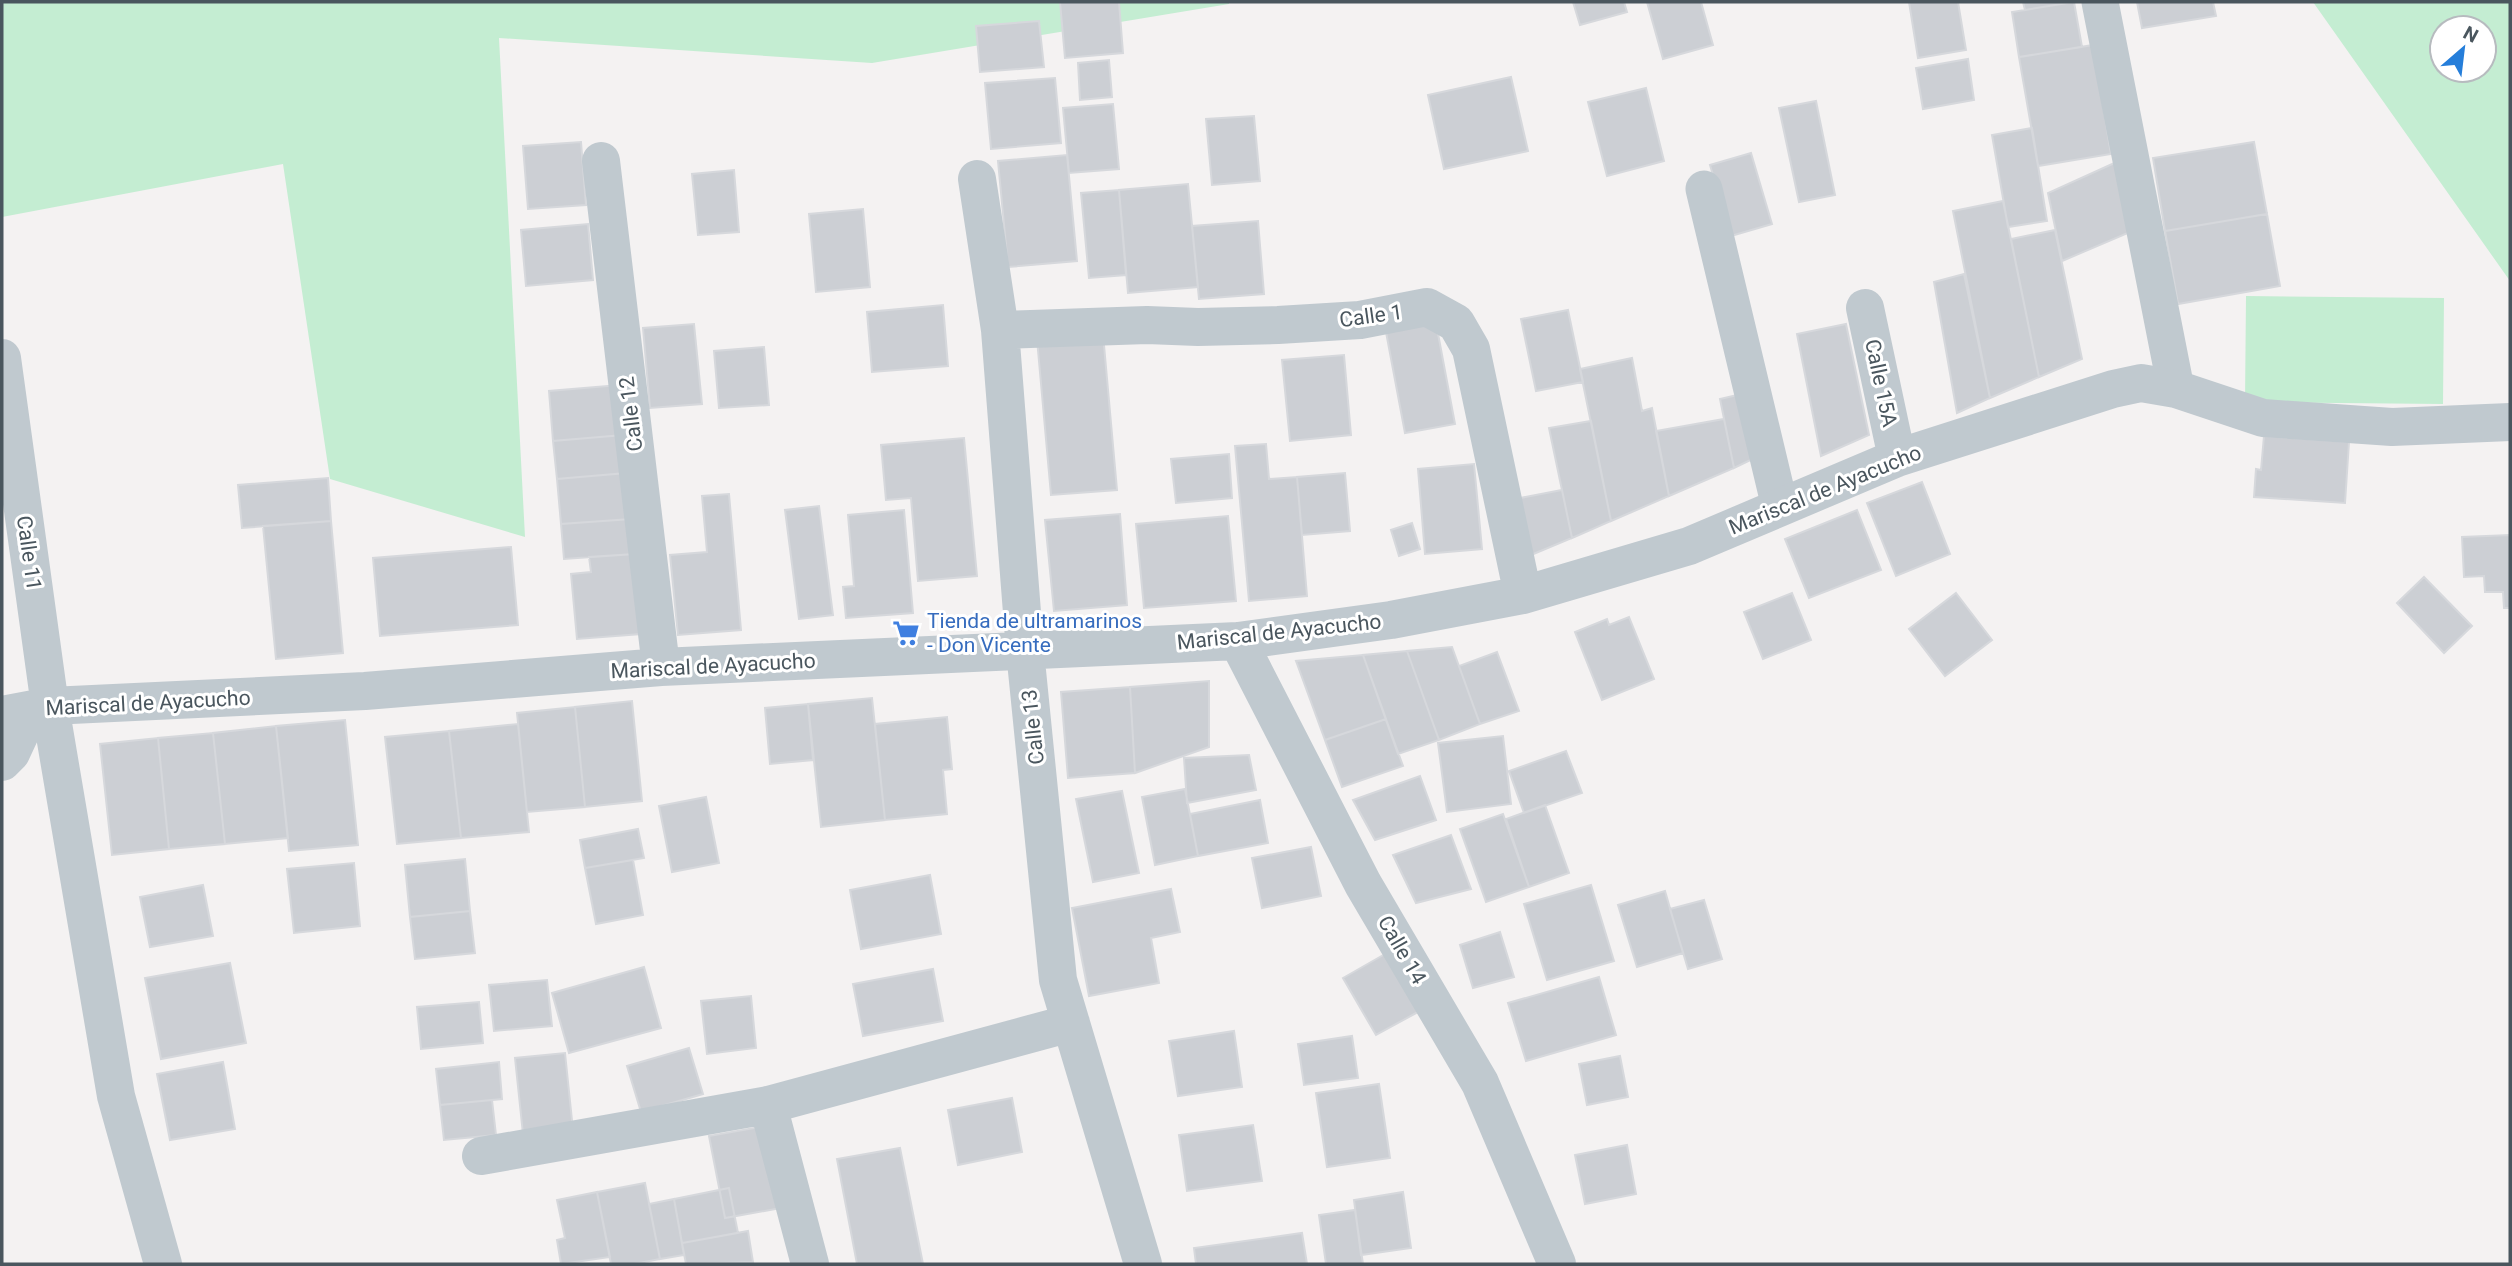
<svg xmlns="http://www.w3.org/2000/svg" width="2512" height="1266" viewBox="0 0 2512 1266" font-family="Roboto,sans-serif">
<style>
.green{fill:#c4edd2;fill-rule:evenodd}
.building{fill:#cccfd4;stroke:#d6d8dc;stroke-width:2}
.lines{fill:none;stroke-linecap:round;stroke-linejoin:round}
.pedestrian{stroke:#c0c9cf;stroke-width:37}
.minor{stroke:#c0c9cf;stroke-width:38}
.labels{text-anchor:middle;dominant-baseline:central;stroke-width:6;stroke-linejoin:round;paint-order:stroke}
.street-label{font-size:21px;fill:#4a565e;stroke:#fff}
.shop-label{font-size:21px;fill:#366cbe;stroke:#fff;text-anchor:start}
</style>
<rect width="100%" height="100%" fill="#f4f2f2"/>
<path class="green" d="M2,2h1227v2l-357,59 -373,-25 26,499 -195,-58 -47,-315 -281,53z
M2313,2h197v279zM2442,28h42v42h-42z
M2246,296l198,2 -1,106 -198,-2z"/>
<path class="building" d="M1060,2h59l4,51 -58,5z
M1573,2h51l3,10 -47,13z
M1647,2h54l12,43 -50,14z
M1909,2h49l8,48 -48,8z
M2023,2h51l-49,8z
M2074,2l8,45 -63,10 -7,-45z
M2137,2h76l3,14 -74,12z
M1039,21l5,46 -64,5 -4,-46z
M2093,45l18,109 -73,12 -19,-109z
M1968,59l6,41 -51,9 -7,-41z
M1109,60l3,37 -32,3 -2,-37z
M1511,77l17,74 -84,18 -16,-74z
M1055,78l6,65 -70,6 -6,-66z
M1646,88l18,73 -57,15 -19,-74z
M1816,101l19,94 -36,7 -20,-94z
M1113,104l6,65 -50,4 -6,-65z
M1254,116l6,65 -48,4 -6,-66z
M2032,128l15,93 -39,6 -16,-92z
M581,142l5,63 -58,4 -5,-63z
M2254,142l13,72 -102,17 -12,-73z
M1751,153l21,71 -41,12 -21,-71z
M1067,155l10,106 -69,6 -10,-106z
M2121,160l14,70 -73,31 -14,-68z
M734,170l5,62 -41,3 -6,-61z
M1188,184l10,103 -70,6 -9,-103z
M1119,190l7,85 -37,3 -8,-85z
M2003,201l36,176 -49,21 -37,-187z
M863,209l7,78 -54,5 -7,-78z
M2267,214l13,72 -102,18 -13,-73z
M1258,221l6,73 -65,5 -7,-73z
M588,224l5,56 -67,6 -5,-56z
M2055,230l27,129 -43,18 -28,-138z
M1964,274l26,124 -33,15 -23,-131z
M943,305l5,61 -76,6 -5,-60z
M1568,310l15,72 -47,9 -15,-72z
M1436,323l19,101 -50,9 -19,-101z
M694,324l8,80 -52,4 -7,-80z
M1846,324l23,111 -48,21 -24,-122z
M1103,334l14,156 -66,5 -14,-156z
M764,347l5,58 -50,3 -5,-57z
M1344,355l7,80 -61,6 -8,-81z
M1632,358l10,53 10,-3 17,88 -58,25 -31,-152z
M619,385l4,50 -70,6 -4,-50z
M1746,393l15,62 -27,13 -14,-69z
M1724,419l10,49 -65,28 -13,-65z
M1591,421l20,100 -39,17 -23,-110z
M623,435l3,38 -69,6 -4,-38z
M2264,436l85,6 -4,61 -91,-6 2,-28 5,1z
M964,438l13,138 -59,5 -7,-83 -25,2 -5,-55z
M1266,444l3,35 28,-2 10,119 -58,5 -14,-155z
M1229,454l3,44 -56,5 -5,-44z
M1474,464l8,85 -57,5 -7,-85z
M626,473l5,46 -70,5 -4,-45z
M1345,473l5,58 -48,4 -5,-58z
M328,478l3,43 -89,7 -4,-43z
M1922,482l28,72 -54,22 -29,-73z
M1562,490l10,48 -41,17 -11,-57z
M729,494l12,136 -63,5 -8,-80 37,-3 -5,-56z
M819,506l14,109 -34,4 -14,-109z
M904,510l9,103 -67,5 -3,-31 11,-1 -6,-71z
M1857,510l24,60 -72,28 -24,-59z
M1120,514l7,91 -73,6 -9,-91z
M1228,516l8,85 -92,7 -8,-84z
M631,519l3,35 -70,5 -3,-35z
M331,521l12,132 -67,6 -13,-133z
M1412,523l8,26 -21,7 -8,-26z
M2510,535v73h-6l-1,-16h-18l-1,-16 -20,1 -2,-40z
M511,547l7,78 -138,11 -7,-78z
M634,554l7,80 -64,5 -6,-65 20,-2 -2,-15z
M2424,577l48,49 -28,27 -47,-50z
M1792,593l19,47 -48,19 -19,-47z
M1956,593l36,47 -47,36 -36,-47z
M1629,617l25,62 -52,21 -27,-68 32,-13 2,6z
M1452,647l28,77 -41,16 -32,-89z
M1407,651l32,89 -41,14 -35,-99z
M1497,652l22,59 -39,13 -21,-58z
M1363,655l23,64 -61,21 -29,-79z
M1209,681v66l-74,26 -5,-86z
M1130,687l5,86 -67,5 -7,-86z
M872,698l13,122 -64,7 -13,-123z
M632,701l10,100 -57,6 -10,-100z
M808,704l5,56 -43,4 -5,-56z
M575,707l10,100 -58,5 -10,-99z
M947,717l5,52 -9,1 4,44 -62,6 -10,-96z
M1386,719l17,47 -61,21 -17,-47z
M345,720l13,125 -69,6 -13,-125z
M518,724l11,108 -68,6 -12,-107z
M276,726l12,112 -63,6 -12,-111z
M449,731l12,107 -64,6 -12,-107z
M213,733l12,111 -56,5 -11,-111z
M1503,736l8,68 -64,8 -9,-69z
M158,738l11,111 -57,6 -12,-111z
M1566,751l16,42 -58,20 -15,-42z
M1249,755l7,35 -69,13 -3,-45z
M1420,776l16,44 -61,20 -22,-40z
M1185,789l13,67 -43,9 -13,-68z
M1122,791l17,82 -46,9 -17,-83z
M706,797l13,66 -47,9 -13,-66z
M1260,800l8,43 -70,13 -8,-42z
M1545,805l24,68 -40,14 -23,-68z
M1503,814l26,73 -43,15 -26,-73z
M638,829l6,29 -59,10 -5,-28z
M1451,835l20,54 -55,14 -23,-48z
M1311,847l10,49 -59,12 -10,-50z
M465,859l5,52 -60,6 -5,-52z
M633,860l10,55 -47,9 -11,-56z
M354,863l6,63 -66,7 -7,-64z
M930,875l11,59 -80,15 -11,-59z
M203,885l10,51 -63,11 -10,-50z
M1591,885l23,76 -67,19 -23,-76z
M1171,889l9,43 -29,6 8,45 -70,13 -17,-88z
M1665,891l18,62 -46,14 -19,-62z
M1704,900l18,59 -34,10 -18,-60z
M470,911l5,42 -60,6 -5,-42z
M1500,932l14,45 -41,11 -13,-43z
M1385,954l33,58 -42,23 -33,-57z
M230,963l16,80 -85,16 -16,-81z
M644,967l17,61 -92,25 -17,-60z
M933,969l10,52 -80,15 -10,-52z
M1599,977l17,58 -90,26 -18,-58z
M547,980l5,46 -58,5 -5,-46z
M751,996l5,52 -49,6 -6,-53z
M479,1002l4,41 -62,6 -4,-42z
M1234,1031l8,56 -64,9 -9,-55z
M1352,1036l6,42 -54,7 -6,-41z
M689,1048l14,46 -62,18 -14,-46z
M565,1053l8,77 -50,4 -8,-76z
M1620,1056l8,41 -41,8 -8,-41z
M223,1062l12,67 -65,11 -13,-66z
M499,1062l3,37 -62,6 -4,-36z
M1379,1084l11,74 -63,9 -11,-74z
M1012,1098l10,54 -64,13 -10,-55z
M492,1100l4,35 -52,5 -4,-35z
M1253,1125l9,56 -75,10 -8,-56z
M765,1126l16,82 -56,10 -16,-82z
M1627,1145l9,49 -51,10 -10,-49z
M900,1148l23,116h-66l-20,-105z
M645,1183l15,76 -26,5h-23l-14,-72z
M729,1188l9,45 -56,10 -8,-44z
M597,1192l13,65 -49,7 -4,-24 8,-2 -8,-38z
M1403,1192l8,56 -50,7 -7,-55z
M674,1199l10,56 -24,4 -11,-55z
M1355,1210l8,54h-37l-7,-49z
M748,1231l5,31 -67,2 -4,-21z
M1302,1233l5,31h-111l-2,-16z"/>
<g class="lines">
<path class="pedestrian" d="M2100,2l76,387
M1704,189l76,318"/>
<path class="minor" d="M601,161l60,506
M977,179l23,151 25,321 33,329 85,284
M1865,308l32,150
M1000,330l147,-5 51,2 80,-2 82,-5 67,-13 29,16 15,26 52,246
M2,358l48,348 66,390 47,168
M1238,641l125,243 117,199 77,181
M2,715l48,-9 315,-15 296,-24 577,-26 153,-21 132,-25 166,-49 208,-88 216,-69 28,-6 35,6 87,29 129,9 118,-5
M2,762l9,-9 20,-43
M768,1105l42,159
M481,1156l287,-51 303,-82"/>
</g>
<defs>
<symbol id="supermarket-bare" viewBox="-9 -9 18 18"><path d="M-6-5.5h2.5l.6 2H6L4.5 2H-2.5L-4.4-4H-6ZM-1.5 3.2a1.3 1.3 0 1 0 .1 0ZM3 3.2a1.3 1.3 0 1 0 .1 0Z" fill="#3f7fe0" stroke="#fff" stroke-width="2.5" paint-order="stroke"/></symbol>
</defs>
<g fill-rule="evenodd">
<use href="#supermarket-bare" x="887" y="614" width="38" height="38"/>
</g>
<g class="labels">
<g class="street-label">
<text transform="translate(1371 316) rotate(-8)">Calle 1</text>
<text transform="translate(1881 383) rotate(78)">Calle 15A</text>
<text transform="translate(631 414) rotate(-97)">Calle 12</text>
<text transform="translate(1825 490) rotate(-22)">Mariscal de Ayacucho</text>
<text transform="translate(29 553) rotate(82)">Calle 11</text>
<text transform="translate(1279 632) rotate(-6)">Mariscal de Ayacucho</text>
<text transform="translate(713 666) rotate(-3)">Mariscal de Ayacucho</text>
<text transform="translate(148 703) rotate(-3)">Mariscal de Ayacucho</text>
<text transform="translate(1033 727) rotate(-96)">Calle 13</text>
<text transform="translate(1402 950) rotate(60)">Calle 14</text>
</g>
<g class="shop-label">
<text x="927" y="621">Tienda de ultramarinos<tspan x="927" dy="24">- Don Vicente</tspan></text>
</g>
</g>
<rect width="2512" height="1266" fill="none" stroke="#4a565e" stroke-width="7"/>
<g transform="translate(2463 49) rotate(28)"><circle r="33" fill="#ffffff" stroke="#b7bbbf" stroke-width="2"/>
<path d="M0-5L12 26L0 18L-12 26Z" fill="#257eda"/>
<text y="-10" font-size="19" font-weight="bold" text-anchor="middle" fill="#4a565e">N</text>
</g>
</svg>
